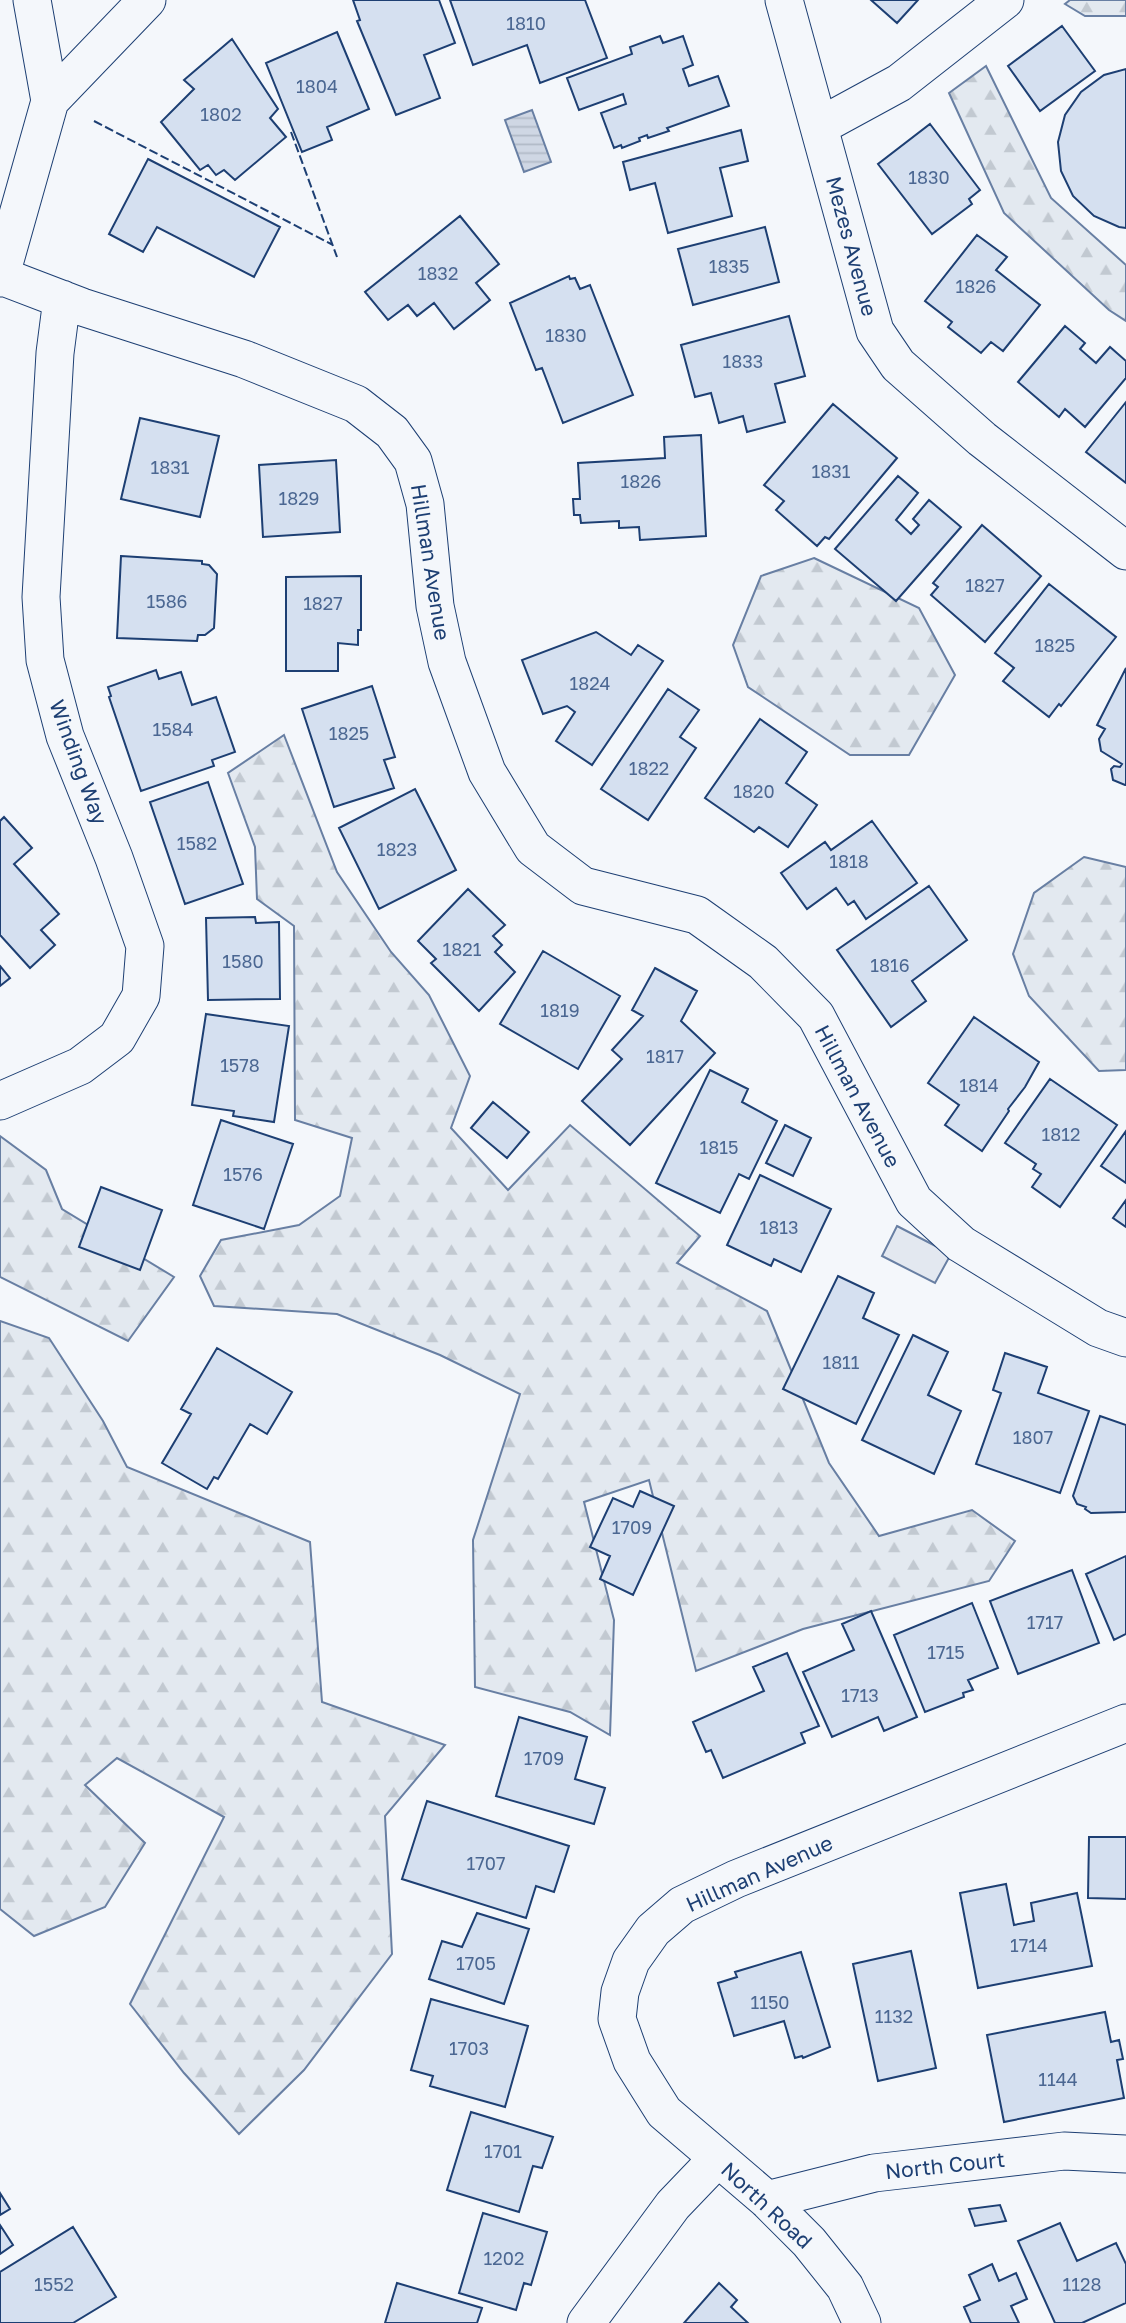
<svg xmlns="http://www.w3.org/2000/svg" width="1126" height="2323" viewBox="0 0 1126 2323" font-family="'Golos Text',sans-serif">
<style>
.forest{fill:url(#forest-firs);stroke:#687fa3;stroke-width:2}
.parking{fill:#e3e8f0;stroke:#687fa3;stroke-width:2}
.water{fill:url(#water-rules);stroke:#687fa3;stroke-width:2}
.building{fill:#d5e0f0;stroke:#1d3f73;stroke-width:2}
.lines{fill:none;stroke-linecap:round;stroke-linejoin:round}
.street-casing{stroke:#1d3f73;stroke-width:39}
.street{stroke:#f4f7fb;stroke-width:37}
.fence{stroke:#1d3f73;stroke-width:2;stroke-dasharray:9 3.5;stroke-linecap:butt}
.labels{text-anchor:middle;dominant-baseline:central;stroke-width:5;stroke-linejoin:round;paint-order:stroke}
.number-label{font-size:18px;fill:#4b6792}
.street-label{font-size:21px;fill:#1d3f73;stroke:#f4f7fb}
</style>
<defs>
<pattern id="forest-firs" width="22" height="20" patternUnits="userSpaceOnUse" patternTransform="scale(1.75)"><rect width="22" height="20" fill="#e3e9f0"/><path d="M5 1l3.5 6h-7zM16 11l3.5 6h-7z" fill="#c2c9d1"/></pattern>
<pattern id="water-rules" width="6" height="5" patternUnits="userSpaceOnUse" patternTransform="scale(1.75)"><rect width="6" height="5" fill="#cfd7e4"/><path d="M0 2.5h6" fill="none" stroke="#b1bac7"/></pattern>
</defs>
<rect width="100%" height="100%" fill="#f4f7fb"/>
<path class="forest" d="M1070,0h56v16h-41l-20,-12z
M986,66l65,132 75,67v56l-17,-11 -105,-97 -55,-120z
M814,558l105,50 36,67 -46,80h-59l-102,-68 -15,-42 28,-69z
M284,735l53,137 54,80 38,43 41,81 -19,52 57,62 62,-65 130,111 -23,27 90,48 62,152 50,73 93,-26 43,31 -26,40 -186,48 -107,42 -47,-191 -65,22 30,118 -4,115 -40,-23 -95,-25 -2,-147 47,-146 -80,-39 -103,-41 -123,-8 -14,-30 21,-36 78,-15 41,-29 12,-58 -57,-18 -1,-194 -37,-27 -2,-52 -27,-74z
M1084,857l42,10v203l-27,1 -70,-75 -16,-42 21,-61z
M0,1136l46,34 16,39 112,68 -46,64 -128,-64z
M0,1321l49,17 54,83 24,46 183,75 12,160 123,43 -60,71 7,138 -88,116 -65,64 -55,-61 -54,-69 94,-187 -107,-59 -32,27 60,58 -40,64 -71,29 -34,-27z"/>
<path class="parking" d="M897,1226l54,28 -16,29 -53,-27z"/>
<path class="water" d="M532,110l19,52 -27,10 -19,-52z"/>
<path class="building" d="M353,0h86l16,43 -31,12 16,43 -44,17 -39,-94 3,-1z
M450,0h135l22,58 -67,25 -13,-38 -54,20z
M871,0h47l-21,23z
M1062,26l33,45 -55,40 -32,-45z
M337,32l32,77 -42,18 5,13 -30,12 -36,-89z
M660,36l3,7 20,-7 10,29 -10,4 6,17 29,-10 11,30 -62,22 2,3 -21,7 -1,-3 -8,3 1,3 -18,7 -1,-3 -7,3 -13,-35 25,-9 -3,-10 -44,16 -12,-32 65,-24 -2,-7z
M232,39l46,70 -8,9 16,19 -51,43 -11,-10 -8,5 -8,-10 -8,5 -39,-48 33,-33 -10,-9z
M1126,69v159l-7,-1 -25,-11 -21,-20 -12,-25 -3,-29 7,-27 16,-23 23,-17z
M930,124l50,66 -11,9 3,5 -40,30 -54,-70z
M741,130l7,31 -28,7 12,48 -64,17 -13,-50 -25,7 -7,-28z
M148,159l132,68 -26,50 -97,-50 -14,25 -34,-18z
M460,216l39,48 -23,19 14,17 -36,29 -20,-26 -17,13 -9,-11 -20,15 -23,-28z
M765,227l14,55 -86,23 -15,-56z
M977,235l30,22 -11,13 44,35 -37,46 -12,-9 -10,11 -33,-26 4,-5 -27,-21z
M569,276l1,3 5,-1 5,11 10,-4 43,110 -70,28 -21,-55 -6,2 -26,-67z
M789,316l16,60 -30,8 10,38 -38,10 -4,-16 -24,7 -8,-30 -16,4 -14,-52z
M1065,326l20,17 -5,6 16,14 14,-16 16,14v17l-41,49 -20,-18 -6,8 -41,-35z
M1126,402v81l-40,-31z
M833,404l64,54 -68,81 -4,-2 -8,9 -41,-36 8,-9 -20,-16z
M140,418l79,18 -19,81 -79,-18z
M701,435l5,101 -66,4 -1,-13 -20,1v-7l-38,2 -1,-8h-6l-1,-16h7l-2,-36 87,-5 -1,-21z
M336,460l4,72 -77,5 -4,-72z
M898,476l20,17 -22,27 15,14 8,-9 -6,-6 16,-19 32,27 -65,74 -61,-52z
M982,525l59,51 -56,66 -54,-47 7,-8 -5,-4z
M121,556l81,5v3l7,1 8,9 -3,54 -9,7h-7l-1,6 -80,-3z
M361,576v54h-3v15l-20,-2v28h-52v-94z
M1049,584l67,53 -55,69 -2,-2 -10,13 -46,-36 11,-13 -19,-15z
M596,632l35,23 7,-10 25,16 -71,104 -36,-24 19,-29 -8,-6 -24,8 -21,-54z
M1126,668v117h-1l-12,-5 -2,-11 3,-3 6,1 2,-3 -21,-13 -2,-12 6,-10 -8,-4z
M156,670l3,9 22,-7 11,33 24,-8 19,55 -23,8 2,6 -73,25 -32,-94 2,-1 -3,-9z
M372,686l23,71 -11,3 10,28 -60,19 -32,-98z
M668,689l31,21 -19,27 16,11 -48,72 -47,-31z
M760,719l47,33 -21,31 31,22 -29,42 -29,-20 -5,5 -49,-34z
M208,782l35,102 -58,20 -35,-102z
M415,789l41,81 -77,39 -40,-81z
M4,817l28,31 -18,16 45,50 -18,16 14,15 -25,23 -30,-33v-114z
M872,821l45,62 -51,36 -12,-18 -6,4 -12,-17 -29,21 -26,-36 44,-31 6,8z
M929,886l38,54 -55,41 14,20 -35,26 -54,-77z
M468,889l37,36 -12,11 9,9 -7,7 20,20 -36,39 -48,-48 5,-4 -18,-18z
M255,917l1,6 23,-1 1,77 -72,1 -2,-82z
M543,951l77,45 -42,73 -78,-45z
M0,966l10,12 -10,8z
M655,968l42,23 -16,30 34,32 -85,92 -48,-44 40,-42 -10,-9 31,-34 -11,-6z
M206,1014l83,12 -15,96 -41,-6 1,-5 -42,-6z
M974,1017l65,45 -14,25 -17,22 1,2 -27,40 -37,-26 14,-20 -31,-22z
M710,1070l38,19 -6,13 35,19 -28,58 -10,-5 -19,39 -64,-30z
M1050,1079l67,46 -57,82 -28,-20 9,-13 -8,-5 3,-5 -31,-21z
M493,1102l36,30 -22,26 -36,-30z
M221,1120l72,24 -29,85 -71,-24z
M785,1125l26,13 -18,38 -27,-13z
M1126,1131v52l-25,-17z
M760,1175l71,34 -30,63 -27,-13 -3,7 -44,-21z
M101,1187l61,23 -22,60 -61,-23z
M1126,1200v27l-13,-9z
M838,1276l36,17 -11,25 36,17 -43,89 -73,-35z
M913,1335l35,17 -20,43 33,16 -27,63 -72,-34z
M217,1348l75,44 -25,42 -17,-10 -32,55 -4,-2 -7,12 -45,-26 29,-49 -10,-5z
M1005,1353l42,14 -9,26 51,18 -29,82 -84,-29 25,-71 -8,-3z
M1100,1416l26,9v87l-35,1 -6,-4 1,-2 -9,-3 -4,-8z
M640,1491l34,15 -41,89 -33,-16 10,-23 -20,-9 23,-49 20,9z
M1126,1556v78l-12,6 -28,-66z
M1072,1570l27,73 -81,31 -28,-73z
M972,1603l26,65 -30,12 5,10 -10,3 1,4 -39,15 -31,-77z
M871,1611l46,106 -33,14 -6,-14 -46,20 -29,-65 51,-22 -12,-26z
M787,1653l32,73 -18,7 4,10 -82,35 -12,-28 -5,2 -13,-30 71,-31 -11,-24z
M519,1717l68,20 -12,42 30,9 -11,36 -98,-28z
M427,1801l142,45 -15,46 -18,-6 -10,32 -124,-39z
M1089,1837h37v62l-38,-1z
M1006,1884l8,41 20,-4 -3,-18 46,-10 15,73 -114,22 -18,-95z
M477,1913l52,16 -25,75 -75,-25 13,-38 20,6z
M911,1951l25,117 -58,13 -25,-117z
M801,1952l29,95 -27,11 -1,-2 -7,2 -11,-37 -50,15 -16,-53 19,-6 -2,-5z
M431,1999l97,27 -23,81 -75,-21 3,-10 -22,-6z
M1105,2012l6,30 8,-2 4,19 -6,1 7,38 -120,24 -17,-87z
M471,2112l82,25 -11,31 -9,-2 -14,46 -72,-22z
M0,2193l10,16 -10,6z
M1000,2205l6,16 -31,5 -6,-17z
M483,2213l64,19 -16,53 -7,-2 -8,27 -57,-17z
M1060,2223l17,38 39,-18 10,21v39l-44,20h-27l-37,-82z
M0,2225l13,20 -13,9z
M73,2227l43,70 -43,26h-73v-51z
M992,2264l7,17 17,-8 11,26 -16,7 8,17h-48l-7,-16 16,-7 -11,-25z
M397,2283l85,25 -5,15h-92z
M719,2283l18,17 -6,7 17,16h-64z"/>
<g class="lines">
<defs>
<path id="street" d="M32,0l18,101
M784,0l91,331 23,34 84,74 144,112
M820,126l79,-43 106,-83
M1,276l81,31 162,52 112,45 36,28 21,29 12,43 10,102 12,56 40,110 46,76 50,38 114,29 66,47 53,54 98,185 47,43 137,84 28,10
M0,278l50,-177 97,-101
M0,1101l80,-35 37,-28 24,-42 4,-50 -31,-88 -49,-122 -20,-76 -4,-63 14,-244 7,-54
M767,2200l107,-27 190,-22 62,3
M586,2323l87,-118 45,-47
M862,2323l-17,-36 -36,-45 -42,-42 -103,-88 -32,-51 -15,-42 3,-27 11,-31 22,-31 29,-25 54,-26 390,-156"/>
</defs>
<use href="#street" class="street-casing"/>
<use href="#street" class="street"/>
<path class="fence" d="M94,121l239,124
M291,132l46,125"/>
</g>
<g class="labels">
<g class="number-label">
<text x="526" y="23">1810</text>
<text x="317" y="86">1804</text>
<text x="221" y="114">1802</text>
<text x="929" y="177">1830</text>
<text x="729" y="266">1835</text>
<text x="438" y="273">1832</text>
<text x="976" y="286">1826</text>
<text x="566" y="335">1830</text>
<text x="743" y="361">1833</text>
<text x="170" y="467">1831</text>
<text x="831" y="471">1831</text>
<text x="641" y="481">1826</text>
<text x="299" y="498">1829</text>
<text x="985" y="585">1827</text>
<text x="167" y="601">1586</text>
<text x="323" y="603">1827</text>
<text x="1055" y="645">1825</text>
<text x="590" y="683">1824</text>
<text x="173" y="729">1584</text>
<text x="349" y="733">1825</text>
<text x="649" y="768">1822</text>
<text x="754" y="791">1820</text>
<text x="197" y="843">1582</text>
<text x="397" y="849">1823</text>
<text x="849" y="861">1818</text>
<text x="462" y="949">1821</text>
<text x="243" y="961">1580</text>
<text x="890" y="965">1816</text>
<text x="560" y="1010">1819</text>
<text x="665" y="1056">1817</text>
<text x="240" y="1065">1578</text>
<text x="979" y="1085">1814</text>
<text x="1061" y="1134">1812</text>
<text x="719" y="1147">1815</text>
<text x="243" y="1174">1576</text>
<text x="779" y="1227">1813</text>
<text x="841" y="1362">1811</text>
<text x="1033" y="1437">1807</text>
<text x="632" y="1527">1709</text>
<text x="1045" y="1622">1717</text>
<text x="946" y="1652">1715</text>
<text x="860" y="1695">1713</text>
<text x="544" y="1758">1709</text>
<text x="486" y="1863">1707</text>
<text x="1029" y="1945">1714</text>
<text x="476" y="1963">1705</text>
<text x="770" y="2002">1150</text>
<text x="894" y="2016">1132</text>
<text x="469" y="2048">1703</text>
<text x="1058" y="2079">1144</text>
<text x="503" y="2151">1701</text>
<text x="504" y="2258">1202</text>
<text x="54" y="2284">1552</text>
<text x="1082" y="2284">1128</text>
</g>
<g class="street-label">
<text transform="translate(852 246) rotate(75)">Mezes Avenue</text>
<text transform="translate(431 562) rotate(81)">Hillman Avenue</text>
<text transform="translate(79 762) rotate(70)">Winding Way</text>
<text transform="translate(858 1096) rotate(62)">Hillman Avenue</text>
<text transform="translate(759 1873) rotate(-24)">Hillman Avenue</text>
<text transform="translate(945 2165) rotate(-6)">North Court</text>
<text transform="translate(767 2205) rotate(43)">North Road</text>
</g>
</g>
</svg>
